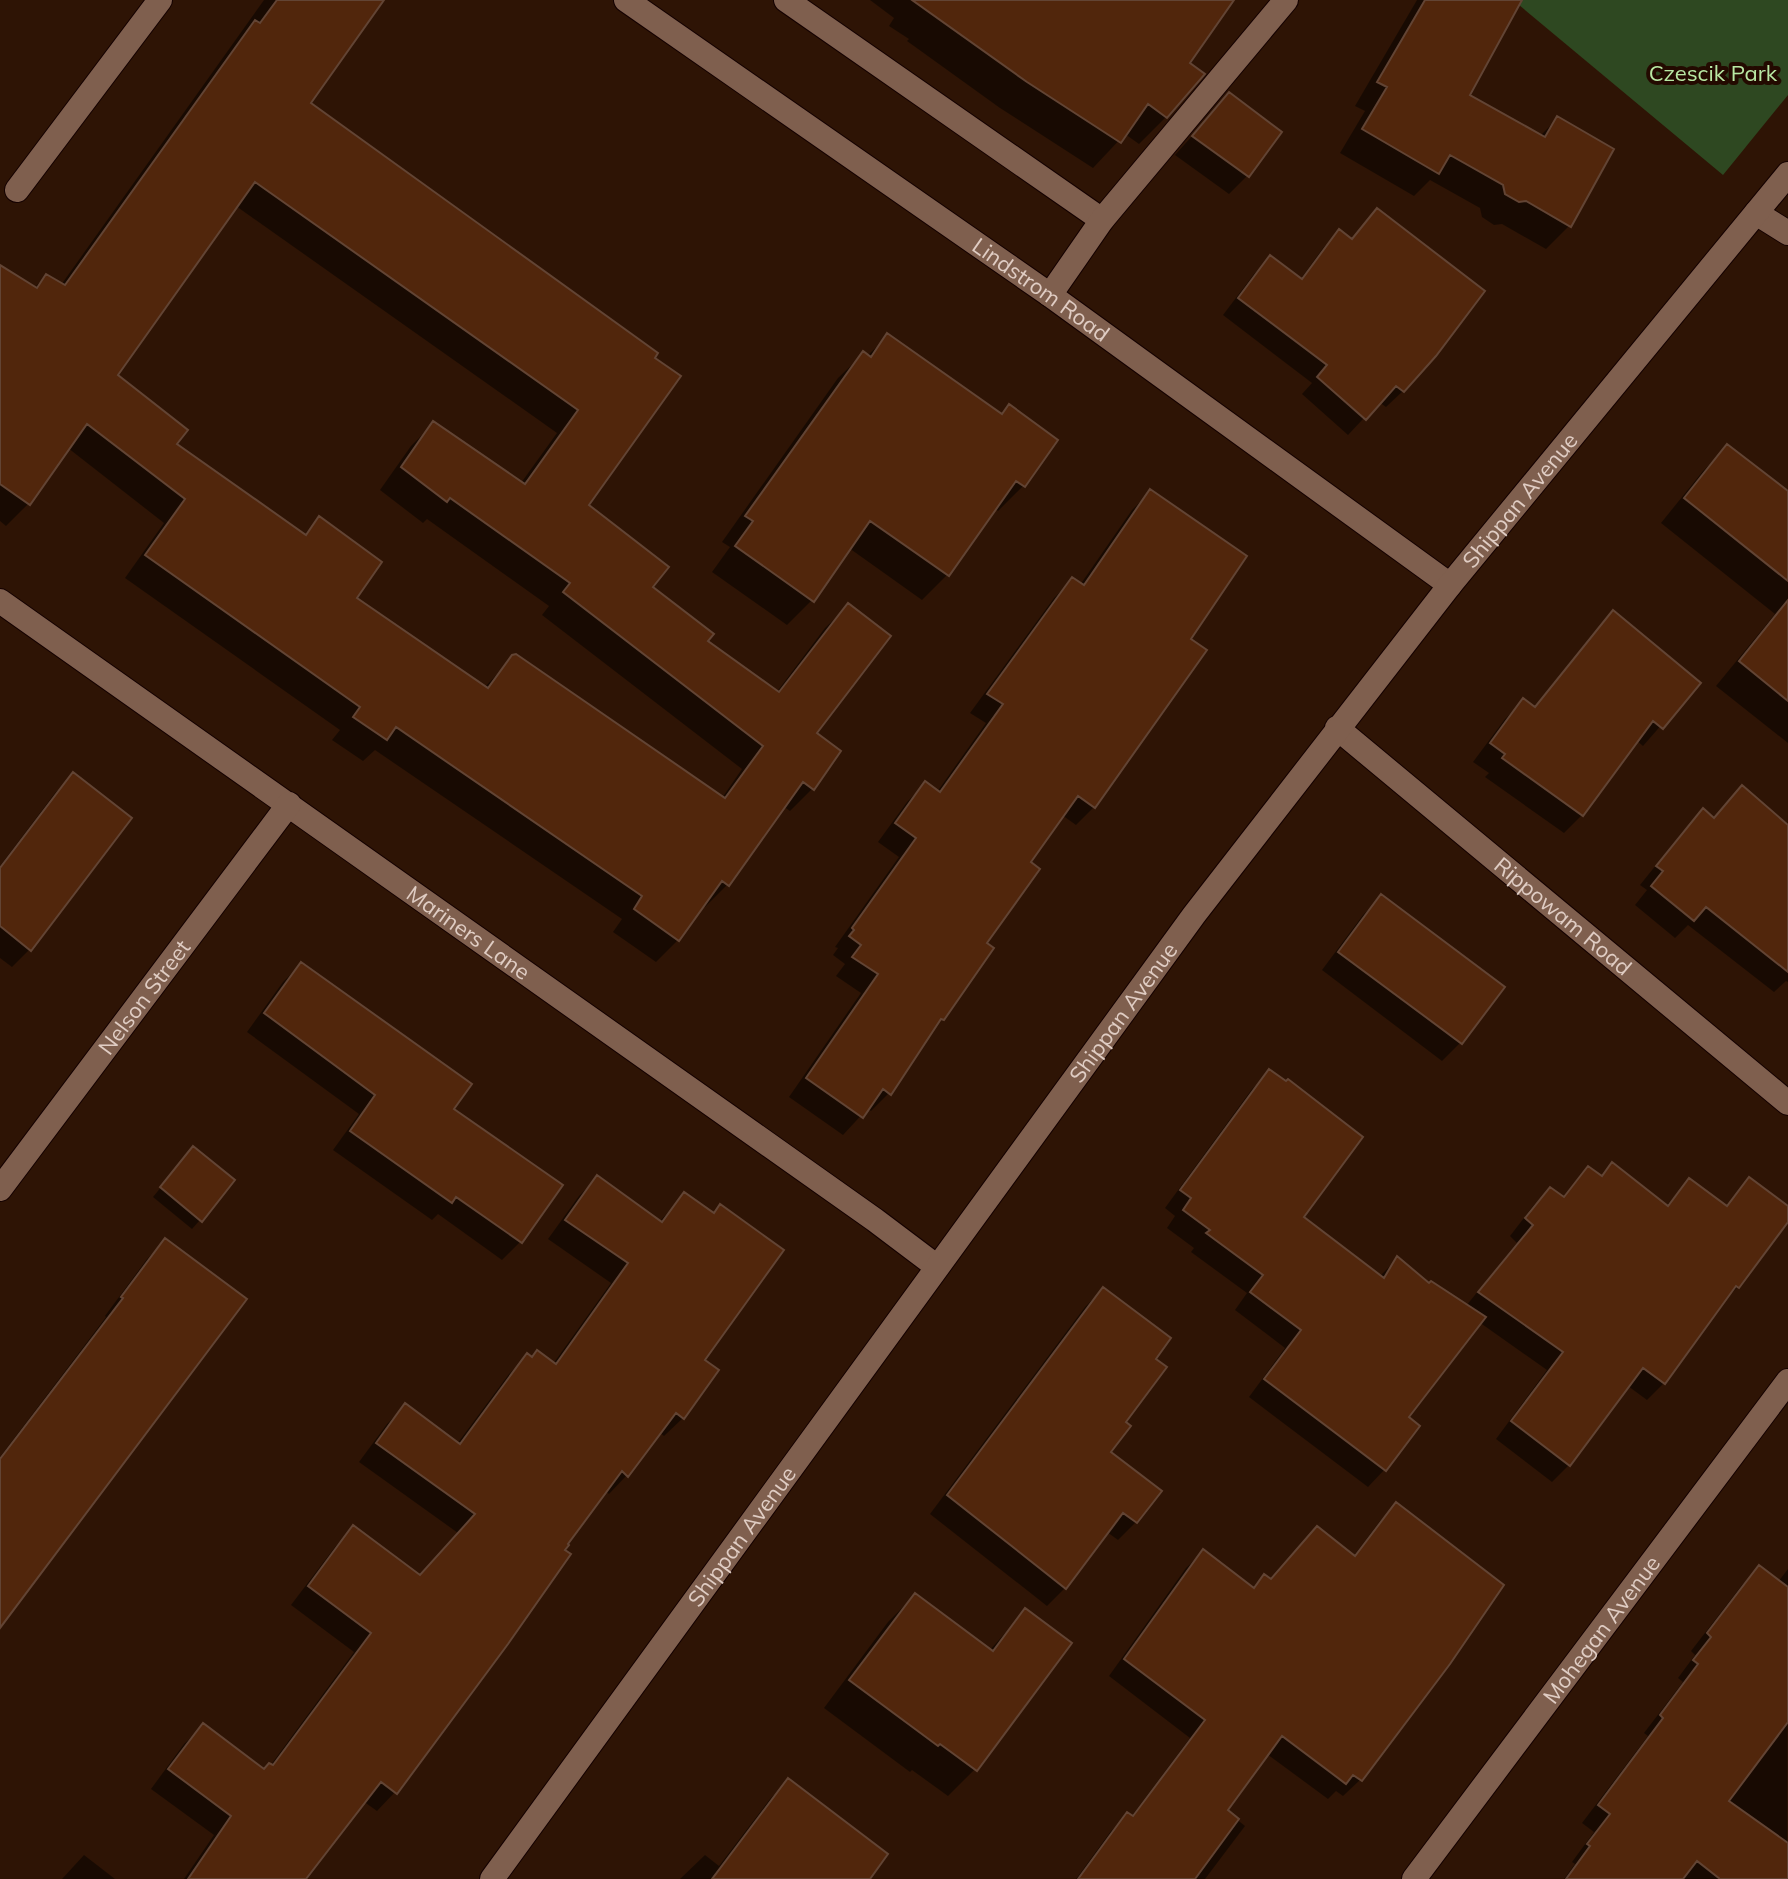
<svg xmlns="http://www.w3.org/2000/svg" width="1788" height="1879" viewBox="0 0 1788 1879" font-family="Mulish,sans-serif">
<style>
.green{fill:#2e4821}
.shadow{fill:#0007;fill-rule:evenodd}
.building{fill:#51260c;stroke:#624434;stroke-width:2;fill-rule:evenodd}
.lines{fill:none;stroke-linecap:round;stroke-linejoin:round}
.minor-casing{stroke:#140100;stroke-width:26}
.minor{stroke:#7f5f4e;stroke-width:24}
.labels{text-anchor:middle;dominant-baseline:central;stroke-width:8;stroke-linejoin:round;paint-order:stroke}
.park-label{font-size:22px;fill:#b8e8a3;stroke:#230a00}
.street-label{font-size:22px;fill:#e0cdc4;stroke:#230a00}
</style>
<rect width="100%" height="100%" fill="#2e1405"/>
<path class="green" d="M1513,0h275v95l-65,80z"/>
<path class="shadow" d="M264,0h117l-73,104 348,250 -70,151 64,83 56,53 70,52 49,-65 23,-22 -34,127 25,18 -27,38 -22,22 -7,-5 -56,79 -22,22 -3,-2 -24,35 -22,22 -43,-30 9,-13 -247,-169 -12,11 -31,-21 8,-10 -215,-152 39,-55 -96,-75 -39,55 -23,23 -6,-5v-254l34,21 12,-12 15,9zM236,206l321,227 -36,50 -88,-59 -22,22 -31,44 43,33 4,-4 122,87 -7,9 200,154 -20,29 -209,-141 -29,31 -130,-90 -34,-79 -17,17 -128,-92 -60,-69z
M870,0h361l-44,63 -21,54 -27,27 -14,-10 -32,34 -93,-60 -93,-67 2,-2 -20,-13 5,-8z
M1417,0h84l-34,95 73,41 17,-17 12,107 -23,23 -44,-25 -8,1 -12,-8 -2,-9 -50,-28 -16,16 -74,-43 25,-42 -10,-5z
M1229,95l50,37 -32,44 -18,18 -54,-39z
M1377,211l26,180 -17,16 -7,-5 -31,33 -46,-41 10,-11 -89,-68 31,-41 17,-16 29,22 23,-32 16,-16 11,8z
M888,336l113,79 55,25 -33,46 -25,25 -4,-3 -47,67 -25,25 -73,-52 -37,52 -25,25 -75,-53 18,-25 -8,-5 116,-164 25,-24 4,2z
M1727,447l58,45 3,-3v254l-72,-57 59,-72 -114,-91 42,-52z
M1150,492l38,147 -94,168 -18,18 -14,-10 -34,48 -86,156 -10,11 -43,63 -18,18 -4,-2 -24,26 -54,-38 72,-104 -25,-17 9,-12 -12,-9 5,-7 -3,-1 64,-90 -21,-15 29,-40 18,-18 12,8 49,-69 -16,-10 84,-115 18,-18 8,5 52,-75z
M1613,613l85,70 -55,63 -7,-6 -54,75 -18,18 -79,-56 4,-4 -16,-11 32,-43 18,-18 10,7 62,-77z
M73,775l-43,174 -18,18 -12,-9v-92l55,-73z
M1703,811l10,8 75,39v124l-2,-1 -12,11 -86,-67 -13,13 -40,-33 12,-15 -7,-5 45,-56z
M1381,897l121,90 -42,56 -18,18 -120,-91 41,-55z
M301,964l151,146 108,76 -40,56 -18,18 -64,-46 -6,6 -99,-70 26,-36 -112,-82 36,-50z
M1270,1072l31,146 78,59 18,-18 32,26 37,21 51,-63 -7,-7 23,-30 17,-17 12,9 27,-29 11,8 12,-12 53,42 24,-26 36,26 25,-27 38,29v10l-50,68 -18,17 -56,79 -17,17 -19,-14 -59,79 -17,17 -56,-43 51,-69 -68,-48 -73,96 -21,51 -17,18 -119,-90 36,-49 -50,-38 12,-17 -56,-41 3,-4 -27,-20 8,-12 -10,-8 87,-119z
M193,1148l7,72 -8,9 -39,-32z
M597,1178l62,44 26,-28 27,21 9,-9 -19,155 -19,57 -19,18 -5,-4 -32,43 -18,19 -4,-3 -40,53 -170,248 -18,19 -14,-10 -74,78h-105l30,-44 -63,-46 33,-45 19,-18 61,45 6,-5 84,-114 -63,-47 44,-58 18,-19 66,49 39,-44 -99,-71 28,-38 18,-18 52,38 52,-70 18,-18 26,8 58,-81 -63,-44 31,-43z
M165,1241l-165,384v-168l106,-140 -1,-1 42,-57z
M1103,1289l20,133 -15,31 51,38 -23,31 -18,18 -11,-8 -42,56 -18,18 -117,-92 155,-207z
M1397,1504l51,158 -88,118 -17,16 -7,-5 -8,8 -61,-45 -42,56 20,16 -40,53h-129l35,-48 17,-16 3,2 59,-79 -81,-62 77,-108 17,-16 49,37 13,-12 5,3 47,-52 36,29 27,-36z
M1759,1568l19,14 10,-13 -1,310h-223l11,-15 -3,-2 22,-30 -12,-9 66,-87 -4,-3 39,-51 -5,-4 17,-23 -4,-4 51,-66z
M915,1595l74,56 36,-40 -50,158 -27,27 -36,-26 -2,2 -86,-64 64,-86z
M788,1781l80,98h-188l25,-24 14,11 51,-67z
M84,1855l31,24h-53z"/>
<path class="building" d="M277,0h107l-73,103 347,250 -3,5 26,18 -92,129 80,62 -16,20 61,47 -6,7 71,51 69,-89 43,33 -74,97 24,18 -27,39 -11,-8 -74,104 -7,-5 -43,60 -45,-32 8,-13 -246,-169 -9,13 -34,-23 7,-10 -215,-152 40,-56 -98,-75 -57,81 -30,-21v-219l37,23 9,-14 19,11 190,-265 5,3zM255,182l323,228 -53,74 -92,-63 -32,46 46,35 3,-4 120,85 -7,9 200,154 -38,52 -209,-144 -4,1 -24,33 -131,-90 25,-36 -63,-46 -13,19 -129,-91 11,-14 -70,-55z
M912,0h322l-44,63 15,11 -38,44 -19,-14 -27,39 -94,-61z
M1425,0h97l-52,95 75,42 12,-21 57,33 -43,78 -45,-26 -7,1 -14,-8 -2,-9 -53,-30 -11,19 -77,-45 25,-42 -10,-5z
M1229,92l53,40 -33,45 -57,-41z
M1377,208l108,83 -49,65 -32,36 -8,-6 -30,34 -49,-43 10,-12 -89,-67 32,-43 32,24 37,-50 13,10z
M887,333l115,81 7,-10 49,36 -33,47 -9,-6 -67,95 -79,-55 -56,81 -79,-56 18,-25 -8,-5 118,-165 8,6z
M1727,444l61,47v90l-104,-83z
M1150,489l97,67 -56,83 16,11 -112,158 -17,-12 -47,66 9,7 -53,74 7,5 -50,72 -3,-1 -50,76 -8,-6 -20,29 -57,-40 72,-104 -26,-17 9,-12 -12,-9 5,-6 -2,-2 64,-90 -21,-15 30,-42 15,11 63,-88 -16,-10 85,-117 12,8z
M1788,600v101l-49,-40z
M1613,610l88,73 -38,46 -10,-8 -70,95 -81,-58 3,-4 -15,-11 33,-45 12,9z
M73,772l59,46 -101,133 -31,-25v-58z
M1742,785l46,40v147l-82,-65 -12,14 -43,-35 12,-15 -7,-5 47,-58 11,10z
M1381,894l124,93 -43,57 -124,-92z
M301,962l171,122 -18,25 109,76 -41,58 -66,-46 -4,6 -102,-72 25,-36 -111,-82z
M1269,1069l17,12 2,-2 75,58 -59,80 80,61 13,-22 32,27 2,-2 55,36 -77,100 11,9 -34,45 -122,-92 37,-49 -51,-38 13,-17 -57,-42 4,-3 -27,-20 8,-12 -11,-8z
M193,1146l42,34 -33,42 -42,-35z
M1612,1162l56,44 21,-28 38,28 22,-29 39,29v16l-49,66 -3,-2 -71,98 -22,-16 -73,98 -59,-45 52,-69 -85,-60 55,-67 -8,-7 25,-31 14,10 24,-31 14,10z
M597,1175l65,47 22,-30 30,21 6,-9 64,46 -79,110 14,10 -35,49 -8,-6 -48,64 -6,-6 -54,73 1,1 -4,5 6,4 -63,90 -111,150 -16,-12 -75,97h-118l43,-63 -63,-47 35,-46 61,46 5,-6 4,2 98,-132 -63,-47 45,-61 67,50 55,-61 -99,-71 29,-40 55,41 67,-91 5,4 5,-7 19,14 72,-101 -63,-43z
M165,1238l82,61 -247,329v-169l123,-161 -2,-1z
M1103,1287l68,51 -15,21 11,8 -41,55 5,4 -20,26 51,39 -25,32 -14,-10 -57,76 -119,-94z
M1396,1502l108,83 -54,79 -88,117 -9,-6 -7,9 -64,-48 -54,74 11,9 -44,60h-117l49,-67 6,4 72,-96 -81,-61 79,-110 51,39 10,-14 7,5 46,-53 38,30z
M1759,1565l29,22v135l-59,79 59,42v36h-68l-23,-18 -14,18h-117l24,-33 -3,-2 23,-30 -12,-9 65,-87 -3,-3 38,-51 -5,-4 18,-23 -4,-4z
M915,1593l78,58 32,-43 47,35 -95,128 -37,-27 -2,2 -89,-66z
M788,1778l100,76 -18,25h-158z"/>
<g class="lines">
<defs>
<g id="minor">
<path id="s1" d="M626,0l424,295 400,290"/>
<path d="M786,0l316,220"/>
<path d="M17,190l143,-190"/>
<path d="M1756,213l32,20"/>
<path d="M1050,295l52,-75 184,-220"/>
<path id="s2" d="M0,601l875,619 61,46"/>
<path id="s3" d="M1337,728l451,375"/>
<path id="s4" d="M0,1189l289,-385"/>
<path id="s5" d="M492,1879l702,-964 256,-330 338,-411"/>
<path id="s6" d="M1414,1879l374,-498"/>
</g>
</defs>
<use href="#minor" class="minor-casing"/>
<use href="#minor" class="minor"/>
</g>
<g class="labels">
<g class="park-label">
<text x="1713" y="73">Czescik Park</text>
</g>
<g class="street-label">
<text stroke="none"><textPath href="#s1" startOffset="506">Lindstrom Road</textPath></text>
<text stroke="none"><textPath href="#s5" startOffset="1720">Shippan Avenue</textPath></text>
<text stroke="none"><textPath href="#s3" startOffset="294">Rippowam Road</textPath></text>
<text stroke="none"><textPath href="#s2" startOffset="574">Mariners Lane</textPath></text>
<text stroke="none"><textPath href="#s4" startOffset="240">Nelson Street</textPath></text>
<text stroke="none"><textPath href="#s5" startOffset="1072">Shippan Avenue</textPath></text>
<text stroke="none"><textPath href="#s5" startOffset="424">Shippan Avenue</textPath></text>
<text stroke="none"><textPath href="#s6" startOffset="312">Mohegan Avenue</textPath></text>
</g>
</g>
</svg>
